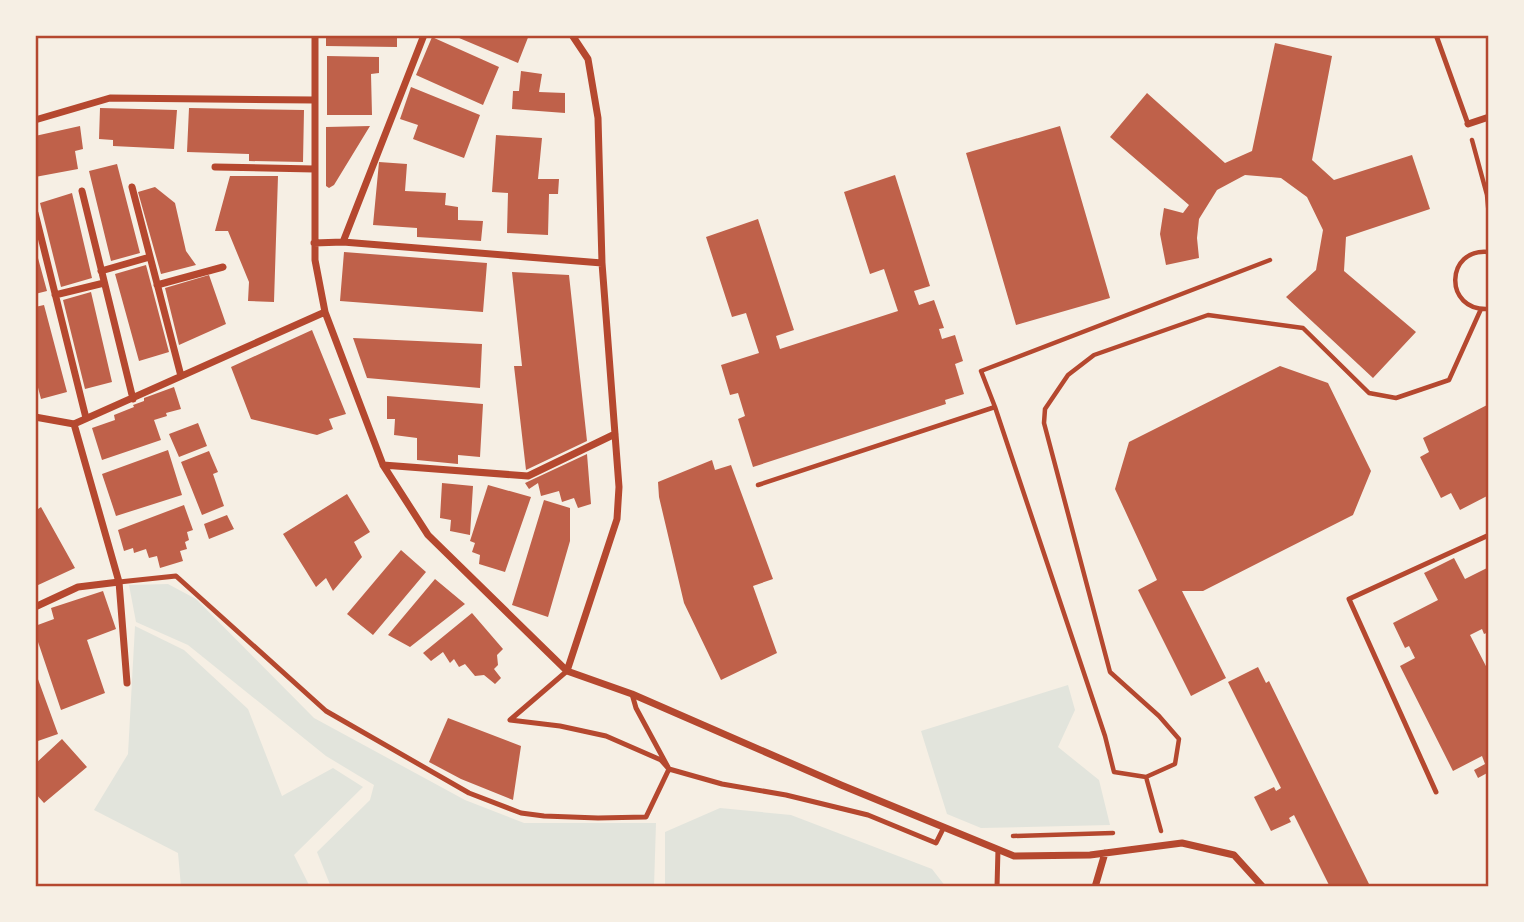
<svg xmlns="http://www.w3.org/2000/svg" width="1524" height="922" viewBox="0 0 1524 922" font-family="Overpass,sans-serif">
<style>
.green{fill:#e2e4dc}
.building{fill:#bf614a}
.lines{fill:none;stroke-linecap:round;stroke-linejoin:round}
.path{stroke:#b5482f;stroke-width:4.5}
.service{stroke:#b5482f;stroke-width:5}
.minor{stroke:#b5482f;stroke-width:7}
.neatline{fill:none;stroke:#b5482f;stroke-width:2.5}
</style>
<rect width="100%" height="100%" fill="#f6efe4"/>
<path class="green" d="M168,584l28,15 118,119 151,82 59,23h132l-2,64h-323l-14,-35 53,-52 4,-15 -48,-29 -138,-111 -52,-23 -7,-37z
M135,626l49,24 64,59 34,87 51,-28 30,19 -69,68 16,32h-129l-3,-34 -84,-43 34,-56z
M1068,685l7,25 -17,37 41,33 11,45 -129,3 -34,-14 -26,-83z
M720,808l71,7 141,54 14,18h-281v-55z"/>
<path class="building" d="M326,35h71v12l-71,-1z
M452,35h77l-11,28z
M432,37l67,30 -16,38 -67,-30z
M1275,43l57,13 -20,104 22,20 78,-25 18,54 -84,28 -2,34 72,61 -43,46 -87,-81 30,-27 7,-40 -16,-33 -26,-19 -36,-3 -28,15 -18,29 -2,19 2,20 -33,7 -6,-31 4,-26 19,5 6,-8 -79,-68 37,-44 78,70 27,-12z
M327,56l52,1v16l-8,1 1,41h-45z
M521,71l21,3 -3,18 26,1v20l-53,-4 1,-18h6z
M411,87l69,28 -16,43 -51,-19 5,-14 -18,-6z
M100,108l77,2 -3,39 -61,-3v-6l-14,-1z
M189,108l115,2 -1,52 -54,-1v-7l-62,-2z
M80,126l3,23 -8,2 3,18 -43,8v-41z
M370,126l-36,59 -5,3 -3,-2v-59z
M1060,126l50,172 -94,27 -50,-172z
M496,135l46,3 -4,41h21l-1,15h-9l-1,41 -41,-2 1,-40 -16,-1z
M379,162l28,2 -2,27 41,2 -1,12 13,2v13l25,1 -2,20 -64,-4v-9l-44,-3z
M117,164l23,89 -29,8 -22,-90z
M895,175l35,111 -16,5 5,14 15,-5 10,28 -5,1 3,10 13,-4 8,26 -8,3 9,30 -19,6 1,4 -193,63 -15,-48 7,-3 -7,-23 -8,2 -9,-30 38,-12 -13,-40 -14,4 -26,-80 52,-18 36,111 -18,6 4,13 118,-38 -14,-42 -14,5 -26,-82z
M230,176h48l-4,126 -26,-1 1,-19 -21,-51h-13z
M155,187l20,16 11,48 10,14 -35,9 -23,-82z
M72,193l20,85 -31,9 -21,-84z
M35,247l12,44 -12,3z
M344,252l143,11 -4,49 -143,-11z
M146,265l23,87 -30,9 -24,-87z
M512,272l57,3 18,166 -61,29 -12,-104h8z
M209,275l17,49 -47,21 -14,-57z
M91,292l21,90 -27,7 -22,-89z
M44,305l23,87 -26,7 -6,-23v-69z
M312,330l34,84 -17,5 4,10 -16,6 -66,-16 -20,-52z
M353,338l129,6 -2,44 -113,-10z
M1280,366l48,17 43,88 -18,44 -150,76h-21l44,87 -35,18 -53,-106 19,-10 -42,-91 14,-47z
M174,387l7,22 -15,4 1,3 -13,4 7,20 -59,20 -10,-32 23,-8 -1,-5 20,-8 -1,-2 11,-4v-3z
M387,396l96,8 -3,53 -22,-2v9l-41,-4v-22l-23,-3 1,-16h-8z
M1489,404v91l-29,15 -9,-17 -10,5 -21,-41 9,-5 -6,-14z
M198,423l9,23 -28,11 -10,-23z
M168,450l14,45 -66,21 -14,-42z
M209,451l9,21 -5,2 11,32 -22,9 -21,-53z
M587,454l4,50 -13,4 -4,-10 -12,4 -3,-11 -18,5 -3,-13 -9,6 -4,-6z
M712,460l3,10 16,-5 42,114 -20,7 24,67 -56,27 -37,-77 -25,-106 -1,-15z
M442,483l31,3 -3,49 -20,-4 1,-11 -11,-2z
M488,485l43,12 -26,75 -26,-8 1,-9 -8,-3 3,-9 -5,-2z
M347,494l23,38 -16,10 8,15 -29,34 -7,-13 -10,9 -33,-53z
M544,500l26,8v33l-22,76 -36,-12z
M184,505l9,25 -6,2 2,8 -4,2 2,7 -7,2 3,10 -23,7 -3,-12 -8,2 -3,-9 -12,4 -1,-5 -9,3 -6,-21z
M41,507l34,61 -39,18 -1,-75z
M227,515l7,14 -25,10 -5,-15z
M401,550l25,22 -53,63 -26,-21z
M1454,558l11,21 24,-12v65l-5,2 -2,-5 -12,6 19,37v100l-11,6 -4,-8 11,-6 -3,-8 -29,15 -53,-105 15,-8 -6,-12 -4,2 -12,-25 45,-23 -14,-27z
M435,579l30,25 -55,43 -22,-12z
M103,591l13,38 -29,11 18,53 -44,17 -26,-77v-7l19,-7 -3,-11z
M472,613l31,36 -6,6 1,10 -4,4 7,9 -6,6 -11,-9 -9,1 -10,-12 -6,3 -5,-8 -4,4 -7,-11 -12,9 -8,-8z
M1258,667l8,16 3,-2 100,203 -3,1 2,2h-38l-36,-72 -5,3 2,4 -20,9 -17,-34 20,-10 2,4 5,-3 -53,-106z
M35,671l23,63 -23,8z
M448,718l73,28 -8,54 -52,-21 -32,-17z
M62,739l25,28 -43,36 -9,-10v-29z"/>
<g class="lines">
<path class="path" d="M1472,140l15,55 2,22
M1489,252c-44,-5 -46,60 0,57
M758,485l237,-78
M1146,777l-32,-5 -9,-36 -110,-329 -14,-36 289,-111
M1161,831l-15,-54 29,-13 4,-25 -20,-23 -49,-44 -66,-249 1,-14 23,-34 26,-20 114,-40 95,13 66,65 27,5 53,-18 32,-71
M1013,836l100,-3"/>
<path class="service" d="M1436,35l32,89
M119,582l57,-6 150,135 143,82 52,20 23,3 54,2 48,-1 23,-48 -33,-61 -4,-14
M567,671l-57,49 50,6 46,10 55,24 8,9 53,15 64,11 82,20 68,28 8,-16
M1436,792l-87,-193 140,-64
M997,887l1,-38"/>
<path class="minor" d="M315,35v225l10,52 58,153 45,70 139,136 65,23 209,91 173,71 76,-1 92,-12 52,12 29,32
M35,120l75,-22 204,2
M1468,124l21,-7
M215,167l99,2
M132,187l49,189
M82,191l51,208
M35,213l51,205
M343,242l81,-207
M314,243l29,-1 259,21
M101,271l49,-14
M157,285l66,-18
M55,295l49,-12
M35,417l39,7 251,-112
M383,465l145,11 87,-42
M119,582l8,101
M35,607l43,-20 41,-5 -45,-158
M567,671l50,-152 2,-32 -17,-224 -4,-145 -10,-59 -16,-24
M1095,887l10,-34"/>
</g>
<rect width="1524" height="922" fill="none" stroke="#f6efe4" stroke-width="74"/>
<rect x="37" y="37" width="1450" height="848" class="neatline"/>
</svg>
